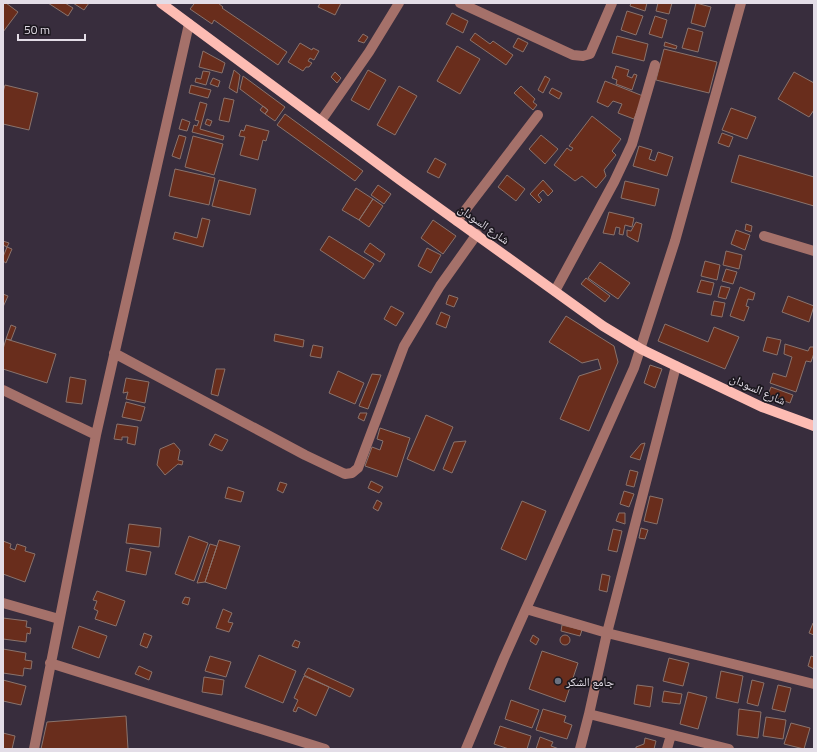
<svg xmlns="http://www.w3.org/2000/svg" width="817" height="752" viewBox="0 0 817 752" font-family="'Titillium Web','Noto Naskh Arabic',sans-serif">
<style>
.building{fill:#692d1c;stroke:#8a736c}
.lines{fill:none;stroke-linecap:round;stroke-linejoin:round}
.minor{stroke:#a5716a;stroke-width:10}
.major{stroke:#fdbcb3;stroke-width:10}
.worship-dot{fill:#6b7280;stroke:#1c181f;stroke-width:1.5}
.labels{text-anchor:middle;dominant-baseline:central;stroke-width:3.5;stroke-linejoin:round;paint-order:stroke}
.street-label{font-size:12px;fill:#e3dde7;stroke:#1c181f}
.poi-label{font-size:12px;fill:#e3dde7;stroke:#1c181f;text-anchor:start}
</style>
<rect width="100%" height="100%" fill="#382d3d"/>
<path class="building" d="M3,3h3l12,9 -15,20z
M48,3h17l8,5 -5,8z
M73,3h16l-5,7z
M193,3h25l5,4 -1,1 65,44 -9,13 -64,-45 -2,4 -22,-15 4,-5z
M320,3h21l-6,12 -17,-8z
M631,3h16l-2,8 -15,-5z
M658,3h14l-3,11 -13,-3z
M696,3l15,4 -6,20 -14,-4z
M627,11l16,5 -7,19 -15,-5z
M452,13l16,8 -5,12 -17,-9z
M655,16l12,4 -5,18 -13,-4z
M688,28l15,4 -5,20 -16,-4z
M475,33l15,11 3,-3 20,14 -7,10 -36,-25z
M363,34l5,3 -4,6 -6,-2z
M617,36l31,8 -4,17 -32,-8z
M518,38l10,5 -5,9 -10,-5z
M665,42l12,4 -1,3 -12,-3z
M300,43l12,7 1,-2 6,3 -5,9 -4,-2 -2,3 4,2 -3,4h-3l-3,4 -15,-9z
M457,46l23,13 -20,35 -23,-13z
M664,49l53,13 -8,31 -53,-13z
M203,51l22,12 -3,10 -23,-6z
M616,66l13,4 -2,6 5,2 2,-4 3,1 -5,15 -16,-6 1,-4 -5,-2z
M234,70l6,5 -3,18 -8,-5z
M368,70l18,10 -17,30 -18,-10z
M203,71l7,1 -4,13 -11,-3 1,-4 5,1z
M335,72l6,6 -4,5 -6,-6z
M794,72l20,11v27l-5,7 -31,-18z
M243,76l42,31 -10,14 -10,-7 3,-4 -28,-21z
M545,76l5,3 -7,14 -5,-3z
M213,78l7,3 -2,6 -8,-3z
M605,81l38,15 -9,23 -16,-6 4,-9 -9,-3 -5,6 -11,-5z
M5,85l33,8 -9,37 -26,-6v-32z
M191,85l20,5 -3,8 -19,-5z
M399,86l18,10 -22,39 -18,-10z
M521,86l14,13 -2,3 4,3 -4,5 -19,-17z
M552,88l10,5 -3,6 -10,-6z
M224,98l10,2 -5,22 -10,-2z
M200,102l7,2 -7,25 24,7 -1,4 -31,-8 2,-7 3,1 2,-5 -4,-1z
M263,106l5,4 -3,4 -5,-4z
M731,108l25,9 -9,22 -25,-9z
M285,114l78,57 -8,10 -78,-56z
M592,116l29,23 -9,12 4,4 -12,15 2,6 -10,12 -14,-12 -7,5 -21,-16 13,-17 4,3 2,-3 -4,-2z
M182,119l8,3 -3,9 -8,-2z
M207,119l5,2 -2,5 -5,-2z
M246,125l23,6 -3,10 -3,-1 -5,20 -18,-5 5,-18 -6,-1 2,-6 3,1z
M722,133l11,4 -4,10 -11,-4z
M179,135l7,2 -6,22 -8,-3z
M541,135l17,14 -13,15 -16,-15z
M193,136l30,8 -9,31 -29,-8z
M639,146l13,4 -3,9 6,2 3,-9 15,5 -6,19 -34,-10z
M739,155l75,22v29l-83,-24z
M435,158l11,6 -7,14 -12,-6z
M175,169l40,9 -6,27 -40,-9z
M507,175l18,14 -9,12 -18,-14z
M219,180l37,9 -6,26 -38,-9z
M543,180l10,11 -5,5 -5,-6 -5,5 4,5 -3,3 -9,-9z
M625,181l34,8 -4,17 -34,-8z
M378,185l13,9 -7,10 -13,-9z
M356,188l17,11 -14,21 -17,-10z
M373,199l10,7 -14,21 -10,-7z
M609,212l25,6 -2,9 -7,-2 -2,10 -4,-1 1,-6 -4,-1 -2,8 -11,-2z
M202,218l8,2 -7,27 -30,-8 2,-7 22,6z
M433,220l23,16 -13,18 -22,-16z
M636,222l6,2 -4,18 -11,-6v-6l4,1z
M746,224l6,2 -1,6 -6,-2z
M736,230l14,5 -5,15 -14,-6z
M329,236l45,28 -10,15 -44,-29z
M3,241l6,2 -2,4 -4,-2z
M370,243l15,11 -5,8 -16,-10z
M7,247l5,2 -6,14 -3,-2v-4z
M427,248l14,7 -10,18 -13,-7z
M726,251l16,4 -3,14 -16,-4z
M705,261l15,4 -3,15 -16,-4z
M600,262l30,21 -12,16 -30,-21z
M726,269l11,3 -4,12 -11,-3z
M586,278l24,18 -5,6 -24,-18z
M701,280l13,3 -3,12 -14,-3z
M721,286l9,2 -4,11 -8,-2z
M740,287l15,6 -2,7 -5,-1 -2,7 3,1 -5,14 -14,-5z
M3,294l5,2 -5,11z
M449,295l9,3 -4,9 -8,-3z
M788,296l26,10 -5,16 -27,-10z
M714,301l11,2 -3,14 -11,-2z
M391,306l13,7 -8,13 -12,-7z
M441,312l9,4 -4,12 -10,-4z
M566,316l48,30 4,16 -29,69 -29,-12 19,-43 22,-7 -3,-10 -16,4 -33,-21z
M665,324l43,18 6,-15 25,10 -14,32 -67,-28z
M11,325l5,2 -5,13 -5,-1z
M275,334l29,6 -1,7 -29,-6z
M767,337l14,3 -4,15 -14,-4z
M6,339l50,15 -9,29 -44,-14v-20z
M785,344l23,7 2,-4h4v6l-3,9 -5,-1 -10,31 -26,-9 3,-10 13,4 6,-20 -8,-3z
M313,345l10,2 -2,11 -11,-2z
M650,365l12,4 -7,19 -11,-5z
M216,369h9l-7,27 -7,-2z
M338,371l26,12 -9,21 -26,-11z
M372,374l9,1 -13,34 -9,-3z
M70,377l16,3 -4,24 -16,-2z
M126,378l23,4 -4,21 -19,-4 2,-7 -5,1z
M771,387l22,8 -3,8 -22,-8z
M126,402l19,5 -4,14 -19,-4z
M360,413h7l-3,8 -6,-3z
M426,415l27,12 -19,44 -27,-12z
M117,424l21,3 -3,18 -8,-2 1,-6h-6v3l-8,-1z
M380,428l30,10 -13,39 -32,-11 7,-19 8,3 3,-9 -6,-2z
M215,434l13,6 -6,11 -13,-6z
M466,441l-14,32 -9,-4 11,-27z
M174,443l6,7 -2,10 5,1 -1,4 -4,-1 -13,11 -8,-10 3,-16z
M645,443l-5,17 -10,-3 11,-13z
M630,470l8,2 -4,15 -8,-2z
M371,481l12,6 -4,6 -11,-5z
M280,482l7,2 -4,9 -6,-3z
M228,487l16,5 -3,10 -16,-4z
M624,491l10,3 -5,13 -9,-3z
M650,496l13,3 -6,25 -13,-3z
M377,500l5,3 -4,8 -5,-3z
M522,501l24,10 -20,49 -25,-11z
M619,513h6v11l-9,-3z
M129,524l32,4 -2,19 -33,-4z
M641,528l7,2 -3,9 -6,-1z
M613,529l9,2 -5,21 -9,-2z
M189,536l19,7 -14,38 -19,-7z
M219,540l21,6 -14,43 -21,-7z
M3,541l8,3 -1,4 5,2 2,-6 9,3 -1,4 10,3 -10,28 -22,-8z
M210,544l7,2 -12,36 -8,1z
M130,548l21,4 -5,23 -20,-4z
M602,574l8,2 -3,16 -8,-2z
M97,591l28,10 -9,25 -21,-7 3,-8 -4,-2 3,-8 -4,-1z
M185,597l5,1 -2,7 -6,-2z
M223,609l9,4 -4,9 5,1 -4,9 -13,-4z
M3,618l24,3 -1,6 5,1 -1,6 -3,-1 -1,9 -23,-3z
M813,623l1,1v11l-5,-2z
M562,625l20,5 -2,6 -19,-5z
M79,626l28,10 -8,22 -27,-10z
M144,633l8,3 -5,12 -7,-3z
M560 640a5 5 0 1 1 10 0a5 5 0 1 1-10 0Z
M533,635l6,4 -3,6 -6,-4z
M295,640l5,2 -2,6 -6,-2z
M3,649l23,4 -1,7 7,1 -1,8 -7,-1 -1,8 -20,-3z
M542,651l36,12 -13,39 -36,-13z
M259,655l37,16 -13,32 -38,-16z
M210,656l21,6 -5,15 -21,-6z
M811,656l3,1v12l-6,-3z
M669,658l20,5 -6,23 -20,-5z
M139,666l13,6 -3,8 -14,-6z
M308,668l46,21 -4,8 -46,-22z
M721,671l22,5 -5,27 -22,-5z
M304,676l25,11 -13,29 -18,-9 -2,5 -3,-1 5,-11 -4,-2z
M204,677l20,3 -2,15 -20,-3z
M3,680l23,6 -5,19 -18,-4z
M752,680l12,3 -6,23 -11,-3z
M637,685l16,2 -3,20 -16,-3z
M778,685l13,3 -6,24 -13,-3z
M664,691l18,3 -2,10 -18,-2z
M688,692l19,5 -9,32 -18,-5z
M511,700l28,10 -7,18 -27,-9z
M543,709l23,7 -2,6 8,3 -5,14 -31,-9z
M739,709l22,3 -3,26 -21,-3z
M126,716l2,33h-87l6,-27z
M766,717l20,3 -3,19 -20,-3z
M791,723l19,5 -6,21 -20,-5z
M500,726l31,10 -4,13h-18l-15,-5z
M3,733l12,3 -3,13h-9z
M540,737l13,5 -2,4 8,3h-23z
M645,738l11,3 -2,8h-18v-2l8,-3z"/>
<g class="lines">
<path class="minor" d="M460,3l113,52 10,1 7,-2 22,-51
M321,121l48,-69 30,-49
M457,221l81,-106
M764,236l50,15
M555,291l59,-109 18,-38 23,-79
M114,353l191,102 40,19 7,-1 6,-5 46,-122 36,-60 37,-52
M3,390l93,45
M3,603l56,16
M526,609l81,24 207,51
M50,663l275,86
M589,714l140,35
M34,749l62,-314 93,-411
M466,749l38,-91 130,-290 41,-127 66,-238
M580,749l9,-35 18,-81 69,-267
M667,749l4,-14"/>
<path class="major" d="M161,3l239,177 203,146 38,23 35,17 86,41 52,19"/>
</g>
<circle class="worship-dot" cx="558" cy="681" r="4"/>
<g class="labels">
<g class="street-label">
<text transform="translate(484 224) rotate(35)">شارع السودان</text>
<text transform="translate(758 389) rotate(24)">شارع السودان</text>
</g>
<g class="poi-label">
<text x="566" y="681">جامع الشكر</text>
</g>
</g>
<rect width="817" height="752" fill="none" stroke="#e3dde7" stroke-width="8"/>
<path d="M18 34v6h67v-6" fill="none" stroke="#e3dde7" stroke-width="2"/>
<text x="24" y="34" font-size="12" fill="#e3dde7" stroke="#1c181f" stroke-width="3" paint-order="stroke">50 m</text>
</svg>
